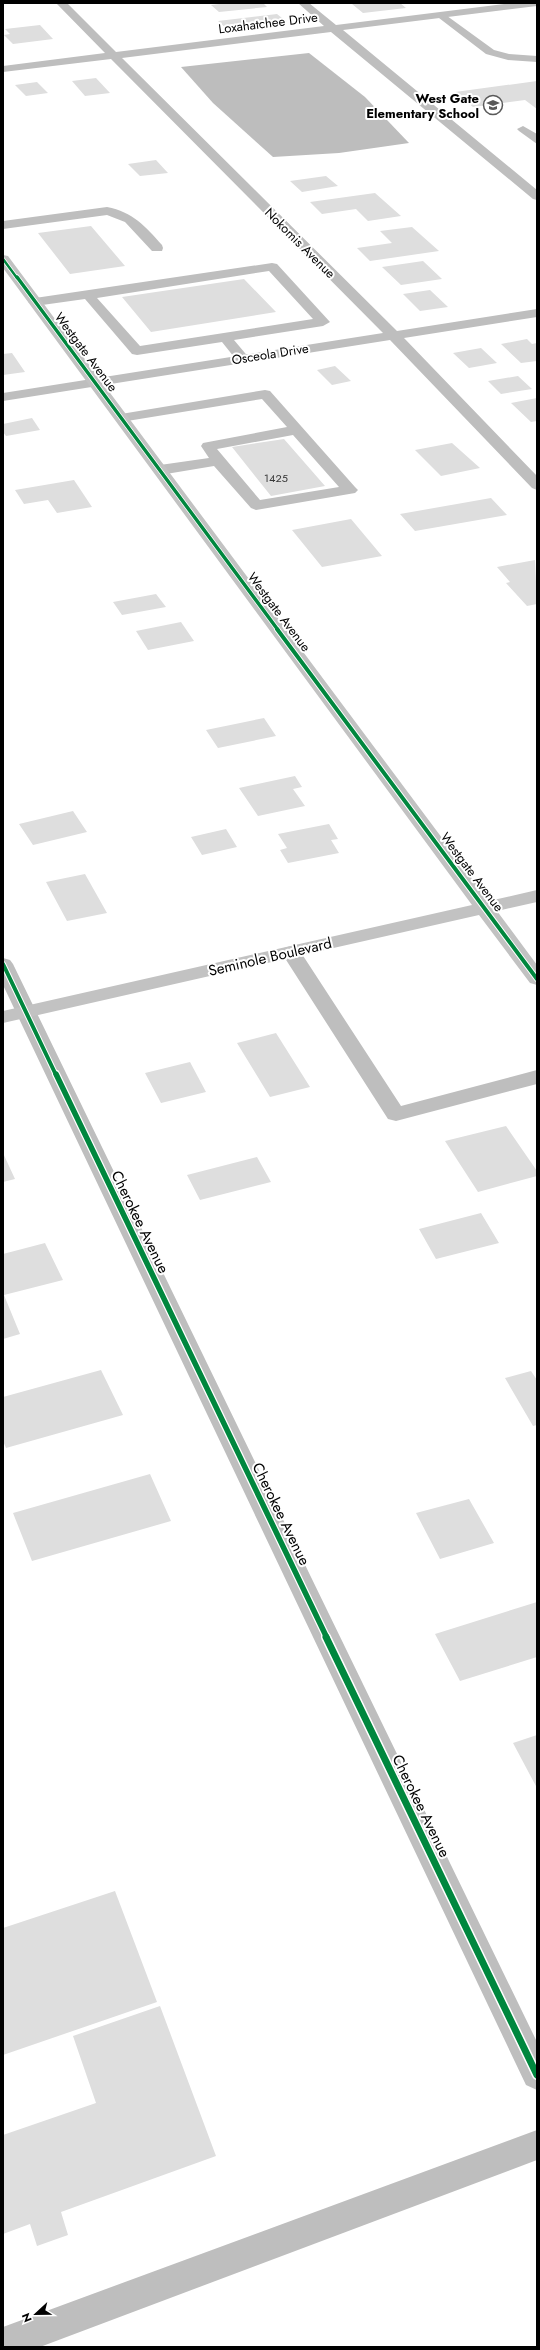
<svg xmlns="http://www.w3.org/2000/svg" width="540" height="2350" viewBox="0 0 540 2350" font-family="Jost,sans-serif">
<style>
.water{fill:#bdbdbd}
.building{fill:#dedede}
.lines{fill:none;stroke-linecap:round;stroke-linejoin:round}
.lane{fill:#bebebe;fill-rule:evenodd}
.street{fill:#bebebe;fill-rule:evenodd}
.secondary{fill:#c2c2c2;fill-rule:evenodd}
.cycleway-far4-casing{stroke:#fff;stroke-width:4}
.cycleway-far3-casing{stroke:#fff;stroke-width:5}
.cycleway-far2-casing{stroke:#fff;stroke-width:6}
.cycleway-far1-casing{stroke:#fff;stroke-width:8}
.cycleway-casing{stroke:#fff;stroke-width:10}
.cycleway-far4{stroke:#00873e;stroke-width:2.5}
.cycleway-far3{stroke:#00873e;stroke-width:3.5}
.cycleway-far2{stroke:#00873e;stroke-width:4}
.cycleway-far1{stroke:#00873e;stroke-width:5.5}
.cycleway{stroke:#00873e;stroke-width:7}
.labels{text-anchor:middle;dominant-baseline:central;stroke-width:4;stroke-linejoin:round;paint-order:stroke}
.far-number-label{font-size:11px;fill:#383838}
.far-street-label{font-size:13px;fill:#000;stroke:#fff}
.far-poi-label{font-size:13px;font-weight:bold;fill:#000;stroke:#fff;text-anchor:end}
.street-label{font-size:15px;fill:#000;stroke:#fff}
</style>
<rect width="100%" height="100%" fill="#fff"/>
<path class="water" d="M309,53l56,44 44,46 -70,10 -66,4 -60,-54 -32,-36z"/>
<path class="building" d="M227,3h36l4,4 -48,5 -8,-7z
M364,3h36l6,5 -43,5 -11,-9z
M277,14l10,8 -60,7 -9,-8z
M40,25l13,14 -40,5 -9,-9 6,-1 -5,-5z
M96,78l14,15 -25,3 -13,-15z
M537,81v28l-12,-9 -52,7 -18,-15z
M37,82l11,11 -22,3 -11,-11z
M156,160l12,13 -28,3 -12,-12z
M326,176l12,10 -36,6 -12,-11z
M375,193l26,23 -33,5 -12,-12 -34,5 -12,-12z
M91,226l34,40 -55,8 -32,-41z
M412,227l27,24 -69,10 -13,-13 35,-5 -12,-12z
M423,261l19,18 -41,6 -19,-18z
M244,279l32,33 -125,20 -29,-35z
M430,290l18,17 -28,4 -17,-17z
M527,339l5,5 5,-1v18l-16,2 -20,-19z
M481,348l16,15 -28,5 -16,-15z
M12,353l13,19 -22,3v-21z
M335,366l16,15 -19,4 -15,-15z
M518,376l14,13 -31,5 -13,-13z
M537,398v23l-6,1 -20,-19z
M32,418l8,12 -34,6 -3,-4v-8z
M284,439l41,47 -54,10 -39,-49z
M452,443l28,25 -39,8 -26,-26z
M74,480l18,27 -35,6 -9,-13 -24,4 -9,-14z
M491,498l16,17 -92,16 -15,-17z
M351,519l31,37 -60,11 -30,-37z
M535,560l2,44 -10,2 -21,-23 4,-1 -13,-15z
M156,594l10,13 -44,8 -9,-13z
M181,622l13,19 -46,9 -12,-19z
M264,718l12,18 -58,12 -12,-18z
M295,776l7,11 -9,2 12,17 -47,10 -19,-28z
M73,811l14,21 -54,13 -14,-21z
M329,824l9,15 -7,1 8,13 -51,10 -8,-13 7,-2 -9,-14z
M226,829l11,18 -35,8 -11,-18z
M85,874l22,39 -40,8 -21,-39z
M276,1033l34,54 -40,10 -33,-54z
M190,1062l16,30 -45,11 -16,-30z
M506,1126l31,45v5l-59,16 -33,-51z
M3,1153l12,26 -12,3z
M257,1157l14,25 -71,18 -13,-25z
M481,1213l18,30 -63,16 -17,-30z
M45,1243l18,37 -59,15 16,39 -17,5v-85z
M101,1370l22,45 -117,33 -3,-7v-44z
M531,1371l6,9v45l-4,1 -28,-48z
M150,1474l21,47 -139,40 -19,-48z
M469,1499l25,44 -54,16 -24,-46z
M537,1602v55l-77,24 -25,-47z
M537,1735v53l-24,-45z
M115,1891l42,111 -154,53v-127z
M160,2006l56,150 -155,56 7,23 -31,11 -7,-22 -27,10v-99l93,-32 -23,-67z"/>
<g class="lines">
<path class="lane" d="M443,13l51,37 15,4 28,2v6l-29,-2 -22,-6 -47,-36v-4z
M523,126l14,8v10l-18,-13 -2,-2z
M107,207c26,5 38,19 55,38l1,3 -1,3h-10l-27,-29 -18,-7 -104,14v-8z
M272,263l5,1 53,58 -7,4 -89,14 16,19 -7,4 -5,-1 -16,-20 -85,13 -5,-1 -47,-55 -50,7 -7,-4 7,-4zM269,271l44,48 -173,27 -43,-48z
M265,390l5,1 85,96 3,3 -3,3 -99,17 -5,-2 -37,-42 -54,9 -8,-5 8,-5 49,-7 -8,-12 2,-3 84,-16 -25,-28 -141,23 -7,-4 7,-4zM293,435l46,52 -79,13 -43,-51z
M291,946l7,2 103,158 136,-36v14l-141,37 -8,-2 -107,-167 3,-4z
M537,2130v30l-497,187h-37v-20z"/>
<path class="street" d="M56,3h11l49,49 208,-26 -26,-23h11l27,22 176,-22h25v3l-194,24 194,160v10l-4,-1 -202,-167 -209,26 275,273 140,-22v8l-133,21 133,138v14l-5,-2 -142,-148 -387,61v-8l380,-60 -272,-274 -108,13v-6l102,-13z
M3,958l7,2 3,4 524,1078v48l-11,-5 -523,-1100z"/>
<path class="secondary" d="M3,255l5,1 481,645 48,-11v12l-40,9 40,54v20l-7,-2 -51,-68 -476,108v-12l469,-106 -469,-637z"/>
<defs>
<path id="cycleway-far4" d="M3,259l14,19"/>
<path id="cycleway-far3" d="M17,277l261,353"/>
<path id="cycleway-far2" d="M277,629l260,350
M3,964l53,111"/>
<path id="cycleway-far1" d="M56,1074l271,564"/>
<path id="cycleway" d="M326,1637l211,438"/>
</defs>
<use href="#cycleway-far4" class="cycleway-far4-casing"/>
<use href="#cycleway-far3" class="cycleway-far3-casing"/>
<use href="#cycleway-far2" class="cycleway-far2-casing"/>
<use href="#cycleway-far1" class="cycleway-far1-casing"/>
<use href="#cycleway" class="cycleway-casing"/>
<use href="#cycleway-far4" class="cycleway-far4"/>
<use href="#cycleway-far3" class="cycleway-far3"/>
<use href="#cycleway-far2" class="cycleway-far2"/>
<use href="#cycleway-far1" class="cycleway-far1"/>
<use href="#cycleway" class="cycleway"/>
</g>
<defs>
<symbol id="school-ring" viewBox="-11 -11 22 22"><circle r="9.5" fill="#fff" stroke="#595959" stroke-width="1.5"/><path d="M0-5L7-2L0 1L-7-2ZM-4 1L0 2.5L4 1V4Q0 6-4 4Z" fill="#595959"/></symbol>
</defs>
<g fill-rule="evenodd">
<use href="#school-ring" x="482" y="94" width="22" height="22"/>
</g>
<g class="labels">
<g class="far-number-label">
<text x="276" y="478">1425</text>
</g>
<g class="far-street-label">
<text transform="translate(268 23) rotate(-7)">Loxahatchee Drive</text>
<text transform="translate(300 243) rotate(45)">Nokomis Avenue</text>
<text transform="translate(86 352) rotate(53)">Westgate Avenue</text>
<text transform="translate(270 354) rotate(-9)">Osceola Drive</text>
<text transform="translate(279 612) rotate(53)">Westgate Avenue</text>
<text transform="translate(472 872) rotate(53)">Westgate Avenue</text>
</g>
<g class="far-poi-label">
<text x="479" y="98">West Gate<tspan x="479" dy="15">Elementary School</tspan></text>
</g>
<g class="street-label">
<text transform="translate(270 957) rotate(-13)">Seminole Boulevard</text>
<text transform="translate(140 1222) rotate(64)">Cherokee Avenue</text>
<text transform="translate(281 1514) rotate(64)">Cherokee Avenue</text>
<text transform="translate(421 1806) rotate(64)">Cherokee Avenue</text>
</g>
</g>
<rect width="540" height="2350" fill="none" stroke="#000000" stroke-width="8"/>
<g transform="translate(36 2314) rotate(248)" stroke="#ffffff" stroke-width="3" paint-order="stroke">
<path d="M0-3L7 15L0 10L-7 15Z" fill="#000000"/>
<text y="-6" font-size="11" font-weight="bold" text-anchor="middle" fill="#000000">N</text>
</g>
</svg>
